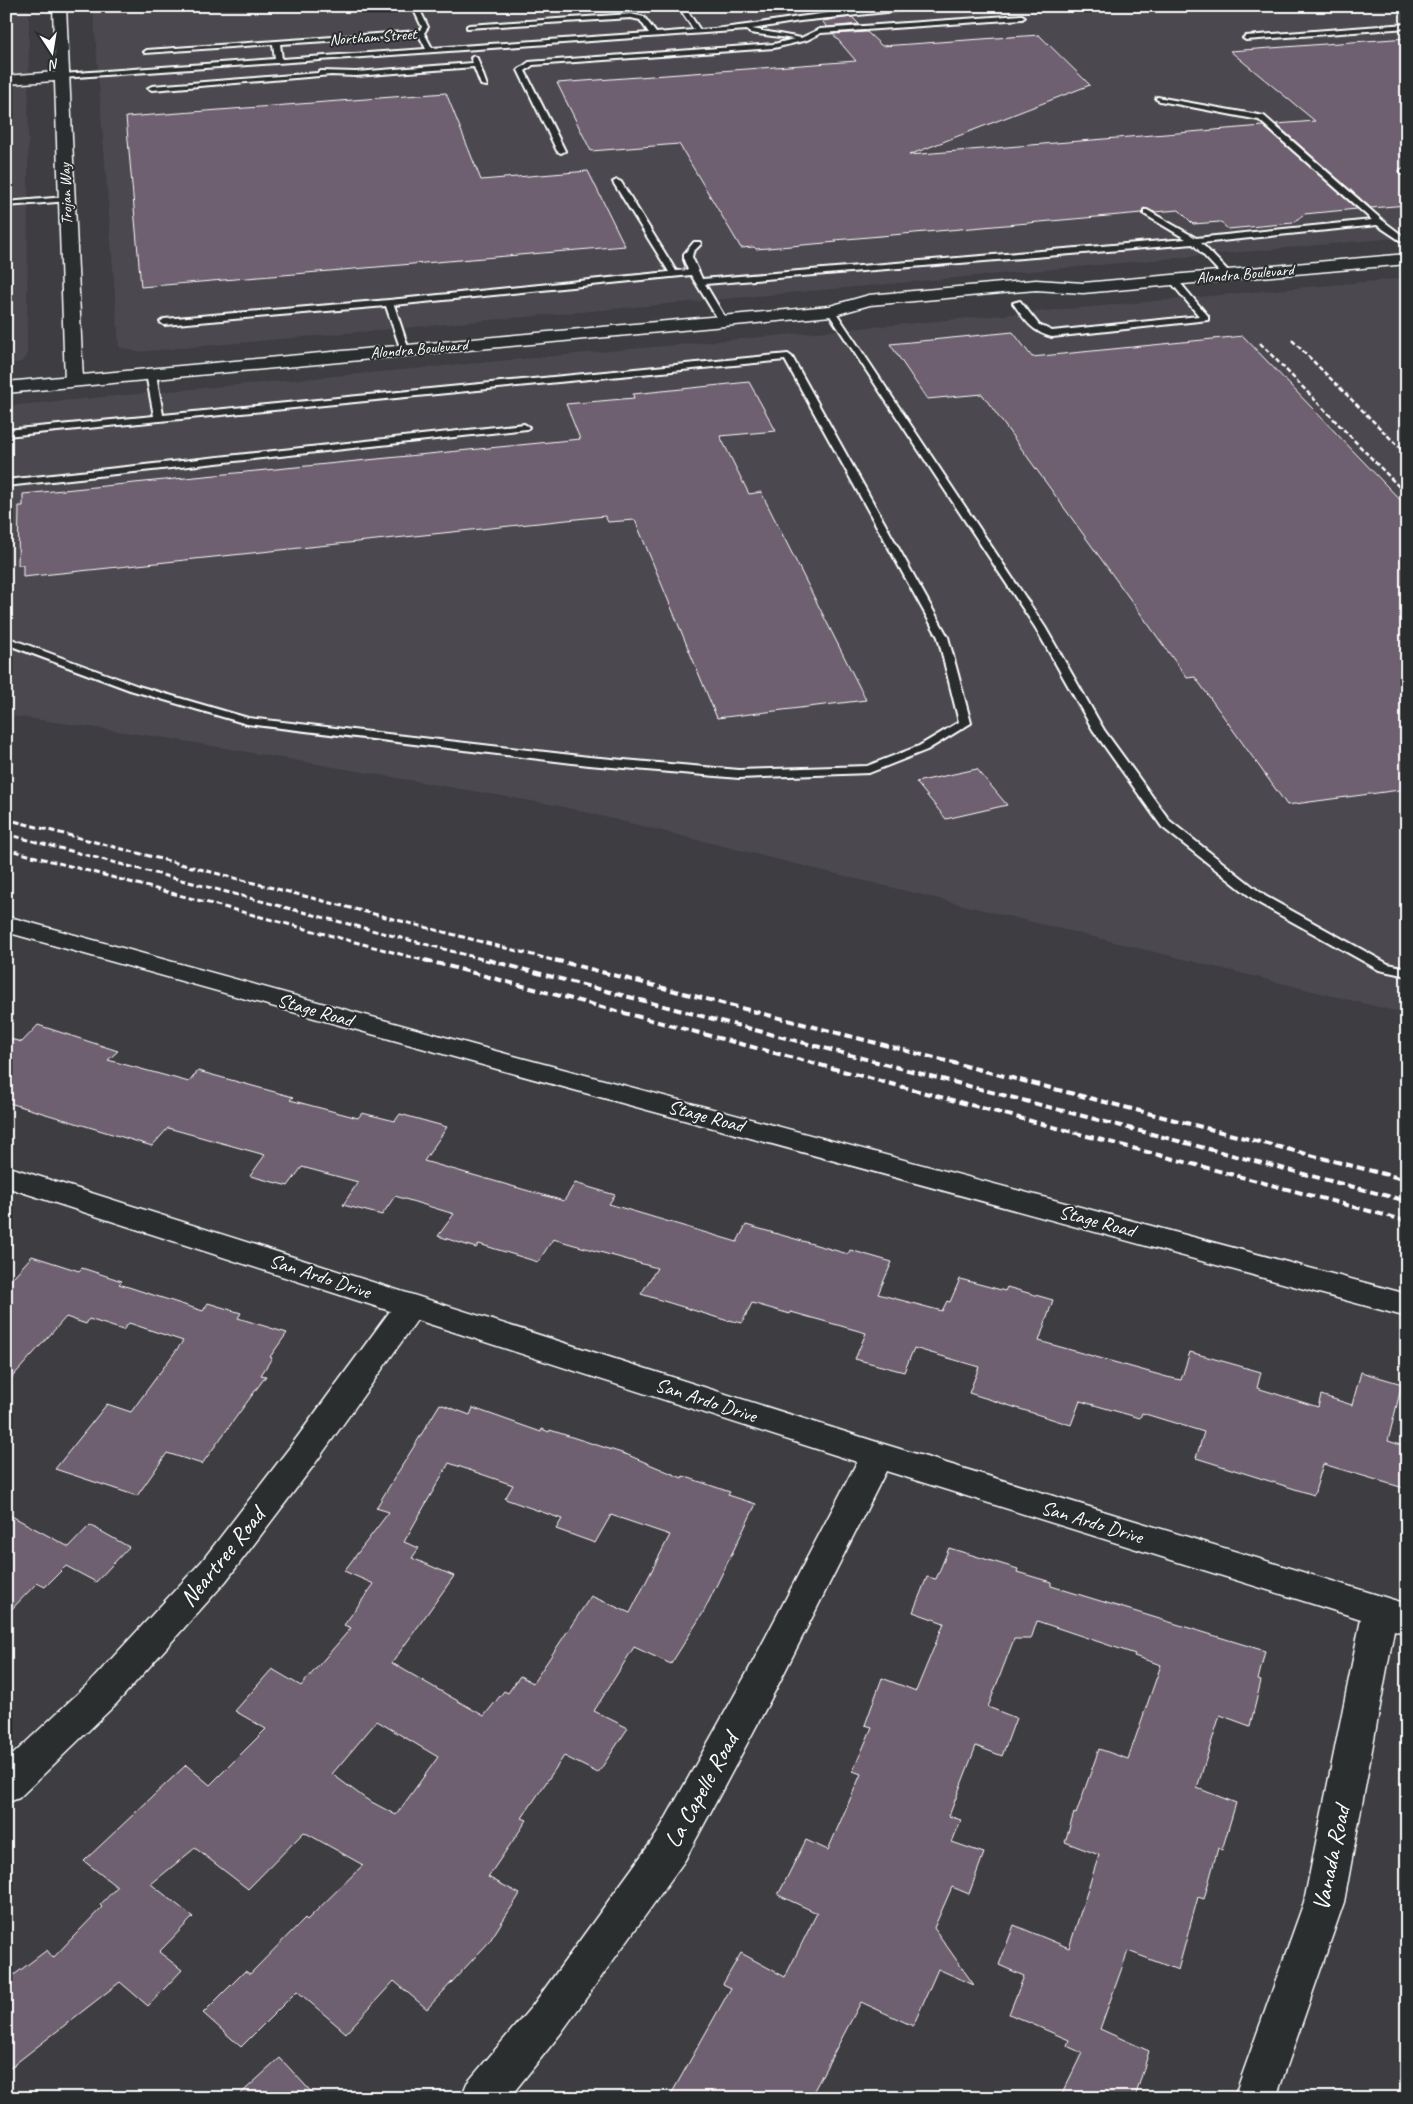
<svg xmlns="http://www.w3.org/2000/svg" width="1413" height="2104" viewBox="0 0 1413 2104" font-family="Caveat,sans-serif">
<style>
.built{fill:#4c4850}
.building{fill:#6e616f;stroke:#fff;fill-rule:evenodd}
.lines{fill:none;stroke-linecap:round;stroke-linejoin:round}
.service-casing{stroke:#fff;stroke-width:4}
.minor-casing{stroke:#fff;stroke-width:3}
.tertiary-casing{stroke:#fff;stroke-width:3}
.secondary-casing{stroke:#fff;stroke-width:3}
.service{fill:#2a2d2e;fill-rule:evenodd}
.minor{fill:#2a2d2e;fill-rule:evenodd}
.tertiary{fill:#2a2d2e;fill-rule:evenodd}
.secondary{fill:#2a2d2e;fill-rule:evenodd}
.rail-far2{stroke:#fff;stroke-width:2.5;stroke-dasharray:5 2.5;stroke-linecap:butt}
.rail-far1{stroke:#fff;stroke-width:3;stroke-dasharray:6 3;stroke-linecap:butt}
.rail{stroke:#fff;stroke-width:4;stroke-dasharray:8 4;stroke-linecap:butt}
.labels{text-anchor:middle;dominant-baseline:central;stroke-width:4;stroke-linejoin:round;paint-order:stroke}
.far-street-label{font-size:16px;fill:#fff;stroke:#2a2d2e}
.street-label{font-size:20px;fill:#fff;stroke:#2a2d2e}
.near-street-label{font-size:24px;fill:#fff;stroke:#2a2d2e}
</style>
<rect width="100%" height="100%" fill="#3e3d42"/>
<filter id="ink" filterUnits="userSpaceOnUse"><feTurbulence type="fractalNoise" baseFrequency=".02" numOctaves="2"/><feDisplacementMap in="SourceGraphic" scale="10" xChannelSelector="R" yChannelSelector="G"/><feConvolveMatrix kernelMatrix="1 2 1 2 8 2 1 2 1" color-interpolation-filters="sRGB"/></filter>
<g filter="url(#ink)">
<path class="built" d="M6,6h23l-2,350 -6,6 -15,3z
M93,6h1314v231l-1270,115 -18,-5z
M1407,278v736l-847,-208 -394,-68 -160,-23v-309z"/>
<path class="building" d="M811,6h29l4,4 -28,3z
M852,17l7,7 -32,3 -5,-6z
M867,32l15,14 157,-11 51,50 -181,70 354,-29 94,83 -53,5 -11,9 -65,6 -8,-7 -27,2 -14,-14 -25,2 -10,-4 -2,5 -307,27 2,2 -81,7 -2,-2 -13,1 -62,-104 -88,7 -34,-68 299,-22 -23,-27z
M1407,38v130l-8,2 1,5 7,1v29l-36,3 -95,-84 39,-3 -85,-70z
M446,93l35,87 107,-9 37,75 -484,41 -15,-170z
M1013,332l19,25 211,-21 164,171v282l-120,16 -92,-128 -8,1 -205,-284 -55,5 -37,-55z
M749,382l27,49 -56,5 29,58 12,-2 105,208 -149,18 -82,-198 -27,2 -3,-6 -582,61v-12h-5l1,-59h4v-12l557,-55 -14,-35 68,-6 -1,-4z
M977,769l30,36 -61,14 -30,-37z
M38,1025l80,26 -10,9 81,22 9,-11 95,26 -3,3 68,18 4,-5 33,8 5,-7 47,13 -23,34 140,40 11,-18 40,12 -6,9 128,38 9,-17 102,29 2,-4 42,12 -14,32 64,17 5,-10 3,1 10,-23 45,12 2,-4 46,13 -14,41 128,36 14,3 9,-28 71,20 -4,16 61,19 3,-12 31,10 9,-33 41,12 -14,57 19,6v42l-84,-25 -9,31 -118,-37 8,-26 -62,-19 -2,5 -60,-17 -9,24 -102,-32 10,-26 -65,-19 -10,24 -49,-13 11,-26 -75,-21 -1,2 -38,-11 -10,20 -13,-3 -1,1 -87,-27 16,-26 -104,-29 -15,23 -59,-18 -3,4 -38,-12 16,-22 -59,-18 -13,19 -39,-10 15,-23 -56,-15 -14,19 -38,-10 15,-21 -97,-27 -16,18 -146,-44v-64l16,4z
M32,1256l47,15 3,-3 40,13 -3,3 84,27 5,-8 33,10 -3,5 49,15 -17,24 2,1 -11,17 5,1 -64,88 -35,-11 -30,43 -82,-27 52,-65 24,8 52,-71 -54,-18 -6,7 -34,-11 -3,5 -20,-7 -60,67v-99z
M440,1404l30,11 3,-7 68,24 1,-3 7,3 1,-2 78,25 54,23 1,-2 47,16 -2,3 28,9 -53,109 -32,51 -37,-17 -40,64 34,17 -30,45 -34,-17 -42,62 5,2 -39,57 32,17 -31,48 -62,67 -33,-28 -48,52 -49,-42 -56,56 -38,-34 42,-42 5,3 55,-56 2,2 56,-55 -59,-33 -56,57 -53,-41 -44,36 42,33 -34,35 23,18 -34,36 -28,-24 -114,89v-90l41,-31 6,8 49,-51 -2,-2 17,-18 -33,-26 102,-96 24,20 56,-56 -31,-18 37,-42 29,17 50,-58 -7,-3 30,-41 -30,-13 45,-59 -13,-4zM449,1463l64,22 -8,14 57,20 -6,10 39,14 16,-28 59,20 -40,78 -39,-17 -58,87 -13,-7 -12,17 -4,-2 -20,25 -92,-53 62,-87 -42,-18 7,-10 -15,-6zM377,1721l61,36 -42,58 -30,-16 -34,-25z
M6,1513l63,34 21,-22 39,22 -33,35 -30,-16 -21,21 -8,-4 -31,32z
M949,1548l69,21 -1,3 34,10v4l214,65 -7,29 3,1 -11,45 -30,-11 -23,73 39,15 -14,47 -4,-2 -14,51 -6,-2 -20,73 -50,-19 -28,78 49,22 -14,47h-75l22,-45 -15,-7 2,-6 -60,-26 15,-38 -25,-11 15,-40 55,23 30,-93 -34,-13 9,-29 2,1 23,-65 29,10 33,-94 -27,-9 1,-2 -98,-33 -6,18h-17l-26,68 28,11 -14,38 -26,-10 -27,70 12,4 -9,22 32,11 -15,41 -17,-7 -18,41 40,57 -36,-16 -25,57 -52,-24 -51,96h-141l62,-110 -8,-4 18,-31 44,24 32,-64 -39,-18 28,-55 22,10 33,-76 -8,-3 19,-44 -7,-2 17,-47 34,13 28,-68 -31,-11 14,-35 9,2z
M280,2058l37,40h-81z"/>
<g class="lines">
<defs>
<path id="service" d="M412,6h6l10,21 -4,6 8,15 217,-15 -9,-13 -9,-2 -164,10v-2l2,-1 162,-11 13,3 12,16 38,-3 -16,-24h6l16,24c33,-2 66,-8 99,-13 47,-7 97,-11 145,-11l-144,15 -48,8 49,9 19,-9 202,-14 3,2 -3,2 -201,14 -14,7 -33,8 -241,17 -8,6 40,80 -4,2 -4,-2 -39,-81 11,-8 245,-18 20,-5 -44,-6 -3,-3 -685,48 -3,-2 3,-2 213,-15 -2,-15 -128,9 -1,-1 3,-2 272,-19 3,-4zM419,35l7,14 -144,10 -2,-15z
M1188,6h36l-31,4z
M1407,24v4l-161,12 -3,-2 3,-2z
M474,56l3,2 10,28 -6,-1 -7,-18 -118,9 -25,-1 -179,15 -4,-2 4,-2 166,-13 3,-2 35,1 117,-9 -2,-5z
M1157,97l107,19 118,104 25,19v6l-30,-20 -176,18 29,30v4h-6l-31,-33 -488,40 22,37 -4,3 -4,-3 -28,-46 -297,30 15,45 -4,3 -4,-3 -15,-44 -222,19 -4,-3 4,-3 225,-19 280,-28 -56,-90 4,-2 4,2 55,89 12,-1 -4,-10v-6l10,-12h6l1,2 -8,8 -1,5 10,22 484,-40 -42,-25v-4h3l49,28 176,-18 -113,-100 -99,-19 -4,-2z
M1401,170h6v4h-6z
M66,197h3v4l-63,5v-4z
M1173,277l3,1 32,38v4l-156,17c-20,-5 -28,-18 -39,-34l7,-2 19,24 13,6 147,-15 -30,-36z
M831,308l4,3 210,316 59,103 66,91 95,75 123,68 19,4v8l-28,-6 -122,-68 -95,-75 -69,-97 -58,-103 -208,-316z
M788,354l4,3 156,280 23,86 -44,27 -58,23 -130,5 -150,-13 -342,-41 -117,-34 -124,-46v-7l132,49 110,32 341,39 150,13 128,-4 52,-20 40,-24 -21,-85 -153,-277 -779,76v-6l148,-14 -8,-42 5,-3 5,3 7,41z
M524,424l5,3 -2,2 -521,57v-6z"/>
<path id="minor" d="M6,1166l871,276 530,162v30l-13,-4 -50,272 -68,196h-42l70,-196 57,-283 -475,-148 -112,222 -89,167 -124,173 -52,65h-48l6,-15 66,-78 124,-171 91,-163 109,-209 -440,-142 -103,145 -88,116 -110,123 -97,94 -13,5v-42l84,-79 112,-121 88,-114 100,-136 -384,-124z"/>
<path id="tertiary" d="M53,6h13l17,375 -3,4 -6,1 -6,-1 -3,-4 -10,-300 -49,3v-8l49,-4z"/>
<path id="secondary" d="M1407,254v10l-324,29 -47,-3 -166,15 -39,11 -825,77v-11l824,-76 39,-11 167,-15 47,3z
M6,916l504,139 897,239v23l-910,-248 -491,-137z"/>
</defs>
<use href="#service" class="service-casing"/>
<use href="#minor" class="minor-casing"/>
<use href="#tertiary" class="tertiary-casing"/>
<use href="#secondary" class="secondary-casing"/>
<use href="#service" class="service"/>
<use href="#minor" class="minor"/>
<use href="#tertiary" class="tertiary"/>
<use href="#secondary" class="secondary"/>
<path class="rail-far2" d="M1292,340l115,115
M1260,343l147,152"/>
<path class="rail-far1" d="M6,819l554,143
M6,834l487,128
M6,849l424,113"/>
<path class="rail" d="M425,960l982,261
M488,960l919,241
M555,960l852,220"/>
</g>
</g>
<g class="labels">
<g class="far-street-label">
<text transform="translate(373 37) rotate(-4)">Northam Street</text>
<text transform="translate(66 194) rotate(-92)">Trojan Way</text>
<text transform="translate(1245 274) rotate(-5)">Alondra Boulevard</text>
<text transform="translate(419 349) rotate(-5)">Alondra Boulevard</text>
</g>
<g class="street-label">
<text transform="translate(315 1010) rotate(16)">Stage Road</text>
<text transform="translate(706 1116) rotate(15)">Stage Road</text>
<text transform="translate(1097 1221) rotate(15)">Stage Road</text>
<text transform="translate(320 1276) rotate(18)">San Ardo Drive</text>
<text transform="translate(706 1400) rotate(18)">San Ardo Drive</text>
<text transform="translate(1092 1522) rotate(17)">San Ardo Drive</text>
</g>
<g class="near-street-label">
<text transform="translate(222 1557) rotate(-51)">Neartree Road</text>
<text transform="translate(701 1790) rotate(-61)">La Capelle Road</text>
<text transform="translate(1331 1858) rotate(-78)">Vanada Road</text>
</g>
</g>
<rect width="1413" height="2104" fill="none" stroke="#2a2d2e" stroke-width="25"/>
<rect x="12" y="12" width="1388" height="2079" fill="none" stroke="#fff" stroke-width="2" filter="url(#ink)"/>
<g transform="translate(52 52) rotate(168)" stroke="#2a2d2e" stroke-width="4" paint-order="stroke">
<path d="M0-4L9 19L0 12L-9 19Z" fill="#ffffff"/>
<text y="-8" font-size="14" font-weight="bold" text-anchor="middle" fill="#ffffff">N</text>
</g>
</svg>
